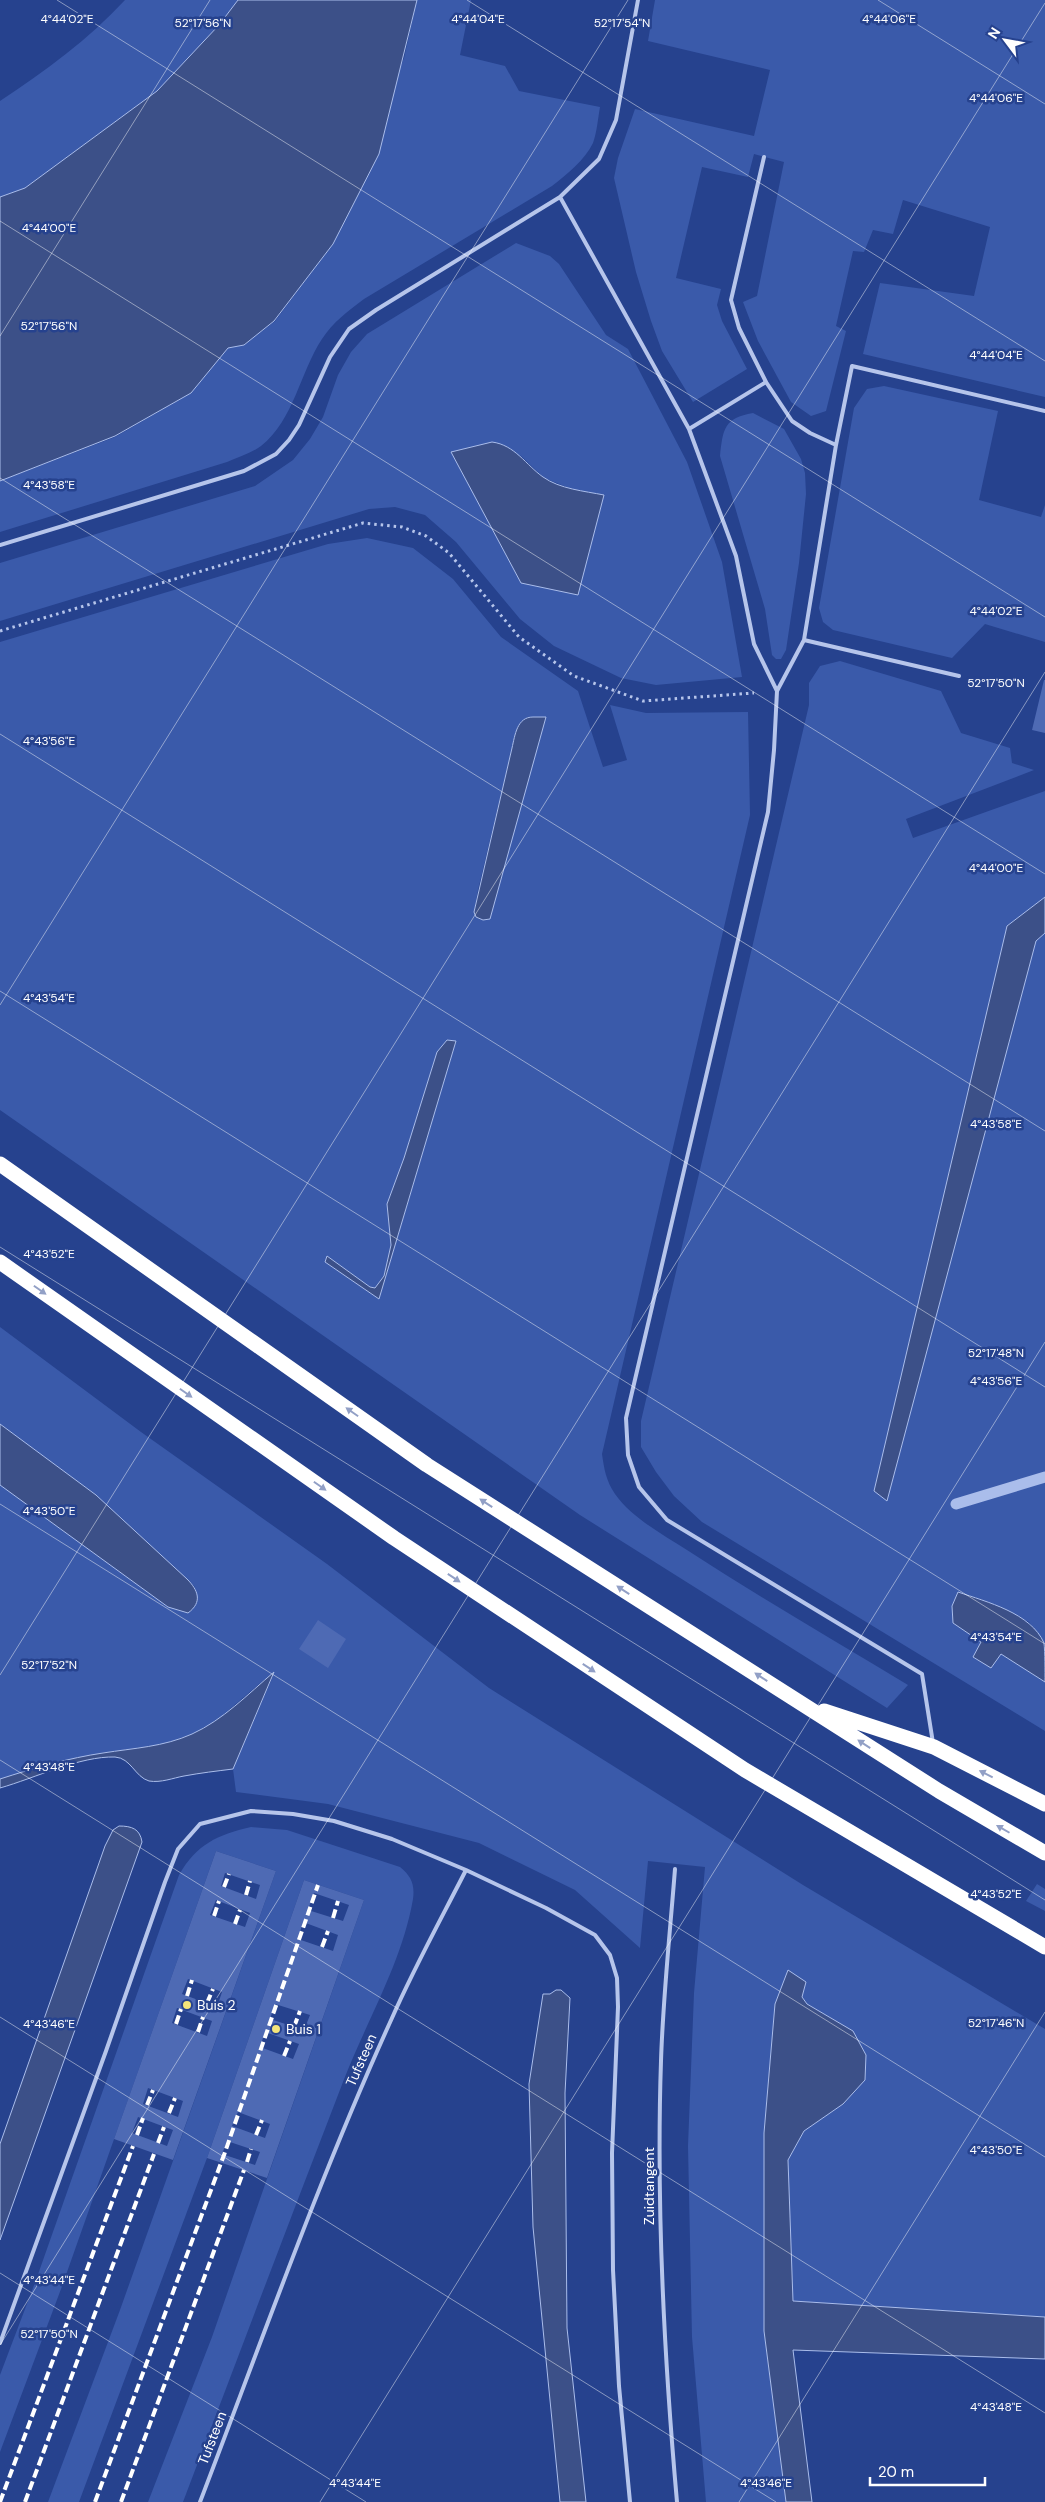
<svg xmlns="http://www.w3.org/2000/svg" width="1045" height="2502" viewBox="0 0 1045 2502" font-family="'DM Sans',sans-serif">
<style>
.green{fill:#3a5aaa;fill-rule:evenodd}
.water{fill:#3c5088;stroke:#aabdeb}
.lines{fill:none;stroke-linecap:round;stroke-linejoin:round}
.stream{stroke:#aabdeb;stroke-width:11}
.building{fill:#4e6ab4;fill-rule:evenodd}
.path{stroke:#b6c5eb;stroke-width:3;stroke-dasharray:2.5 4;stroke-linecap:butt}
.service{stroke:#b6c5eb;stroke-width:4}
.motorway{stroke:#fff;stroke-width:15}
.rail{stroke:#fff;stroke-width:4;stroke-dasharray:9 4;stroke-linecap:butt}
.oneway{fill:#92a0c6}
.ticks{fill:none;stroke:#fff;stroke-width:1;stroke-opacity:0.45}
.poi-dot{fill:#f4e57a;stroke:#26428e;stroke-width:2}
.labels{text-anchor:middle;dominant-baseline:central;stroke-width:5;stroke-linejoin:round;paint-order:stroke}
.poi-label{font-size:14px;fill:#fff;stroke:#26428e;text-anchor:start}
.street-label{font-size:14px;fill:#fff;stroke:#26428e}
.ticks-label{font-size:12px;text-anchor:middle;fill:#fff;stroke:#26428e;stroke-width:5;stroke-linejoin:round;paint-order:stroke}
</style>
<rect width="100%" height="100%" fill="#26428e"/>
<path class="green" d="M125,0h113l-19,25 -62,66 -132,97 -25,9v-96c45,-30 88,-61 125,-101z
M417,0h54l-11,55 45,11 14,25 81,16c-2,11 -3,25 -7,36 -8,17 -27,32 -41,43l-188,113c-16,12 -31,23 -42,40 -22,33 -28,81 -61,107 -9,7 -23,11 -34,16l-227,70v-51l115,-44 76,-44 37,-45 16,-3 31,-24 58,-77 71,-186z
M655,0h390v397l-182,-43 17,-71 94,13 16,-69 -87,-27 -10,34 -20,-4 -9,22 -11,-1 -17,75 10,5 -20,80 -15,5 -20,-14 -33,-61 -15,-39 14,-6 27,-134 -30,-8 -6,23 -46,-10 -26,111 45,11 -4,16 5,16 25,48 -54,33 -31,-51 -11,-30 -15,-49 -22,-94 4,-20 17,-49 119,27 16,-66 -122,-29z
M516,243l34,13 9,8 47,71 22,14 59,113 35,100 20,115 -86,8 -35,-7 -67,-32 -34,-27 -64,-77 -31,-27 -30,-8 -26,2 -369,112v-58l255,-77 38,-26 17,-21 13,-22 15,-42 13,-23 16,-18zM520,455l24,23 25,10 9,107z
M884,386l114,25 -19,89 62,17 4,-12v137l-60,-18 -33,34 -119,-28 -10,-8 -4,-14 35,-200 13,-19z
M753,413l31,16 17,30 4,14 1,21 -7,69 -13,87 -5,9h-5l-4,-4 -7,-46 -45,-153c3,-27 4,-38 33,-43z
M367,538l46,10 40,31 48,58 77,54 25,76 24,-7 -17,-55 36,8 102,-1 2,103 -148,639c2,14 4,27 13,40 17,24 47,40 72,56 72,47 147,90 221,135l-21,23 -307,-193 -580,-405v-468l328,-98zM528,717h17l-62,203 -7,-3 -2,-5 4,-22 34,-142zM447,1040l9,1 -77,258 -54,-37 2,-6 43,31 5,1 9,-12 7,-31 -4,-41 17,-46 33,-106z
M840,661l101,30 20,42 49,15 2,15 22,7 -128,49 7,19 132,-47v106l-38,29 29,15 9,-8v711l-16,-22 -43,-21 -27,-9 -6,31 28,19 -7,16 17,9 10,-13 44,28v49l-343,-209 -28,-26 -18,-24 -15,-25v-26l168,-716v-22l11,-17z
M0,1327l141,105 186,132 162,124 314,197 242,144v288l-252,-16 -5,-141 16,-29 39,-27 10,-73 -46,-27 -5,-7 -27,7 -11,129v198l22,171h-80l-14,-165 -4,-191 6,-153 11,-126 -57,-6 -8,87 -65,-58 -96,-47 -151,-39 -92,-12 -3,-23 40,-93 -9,4 -48,41 -24,13 -27,10 -64,9 -101,26v-294l168,122 27,-20 -99,-92 -96,-71z
M251,1827l36,3 113,37c11,9 15,17 13,32 -11,64 -47,123 -70,183 -54,140 -107,280 -160,420h-35l64,-165 152,-437 -60,-20 -97,278 -128,344h-31l72,-192 156,-439 -60,-20 -155,438 -61,163v-77l36,-95 143,-405c18,-31 38,-40 72,-48z
M1037,1884l8,5v22l-19,-10z"/>
<path class="water" d="M238,0h179l-38,154 -46,90 -59,77 -30,24 -16,3 -37,45 -76,43 -115,45v-284l25,-9 132,-97 62,-66z
M492,442c23,3 34,23 51,35 17,12 41,14 61,18l-26,100 -57,-12 -70,-131z
M533,717h13l-56,202 -7,1 -7,-3 -2,-5 38,-164c3,-13 5,-31 21,-31z
M1045,897v36l-9,8 -149,560 -13,-10 133,-565z
M447,1040l9,1 -77,258 -54,-37 2,-6 43,31 5,1 9,-12 7,-31 -4,-41 17,-46 33,-106z
M0,1424l96,71 91,84c11,11 16,23 1,34l-20,-6 -168,-122z
M958,1592c29,10 73,21 86,51 1,9 1,28 1,39l-44,-28 -10,14 -18,-11 8,-15 -28,-19 -1,-17z
M274,1672l-41,97c-16,2 -33,4 -49,7 -11,2 -23,7 -35,5 -14,-4 -18,-23 -34,-24 -35,-1 -80,21 -115,31v-9c34,-11 69,-21 103,-26 31,-5 60,-6 89,-19 31,-14 56,-40 82,-62z
M119,1826c13,0 21,3 23,16l-142,398v-96l105,-298 8,-16z
M788,1970l18,12 -4,15 5,7 46,27 13,24 -1,25 -22,24 -39,27 -16,29 5,141 252,16v42l-252,-9 19,152h-26l-22,-171v-198l11,-129z
M556,1990h5l9,8 -5,95 2,235 19,174h-26l-27,-275 -4,-143 14,-90h7z"/>
<g class="lines">
<path class="stream" d="M956,1504l89,-27"/>
</g>
<path class="building" d="M1044,680h1v53l-13,-3z
M318,1620l28,19 -18,29 -29,-19z
M216,1851l60,20 -103,289 -59,-21zM225,1873l35,12 -4,14 -35,-13zM216,1900l34,13 -5,14 -35,-12zM188,1979l34,13 -5,15 -35,-13zM177,2008l35,13 -5,15 -35,-13zM148,2088l35,13 -5,16 -35,-13zM138,2117l35,13 -6,16 -35,-13z
M304,1880l60,20 -97,278 -60,-20zM314,1893l35,12 -6,16 -35,-11zM303,1922l35,13 -5,16 -35,-12zM275,2004l35,11 -6,15 -34,-11zM265,2032l34,12 -6,15 -33,-12zM238,2112l32,12 -5,14 -33,-12zM227,2141l33,11 -5,13 -33,-11z"/>
<g class="lines">
<path class="path" d="M0,631l363,-108 39,4 24,9 23,17 70,84 55,39 69,25 111,-8"/>
<path class="service" d="M638,0l-22,120 -17,39 -39,38 129,232 47,127 18,88 23,47
M764,157l-33,143 8,28 27,54
M689,429l77,-47 26,39 18,12 26,12
M0,545l244,-74 32,-17 13,-14 10,-15 31,-68 19,-28 27,-19 184,-113
M804,640l155,36
M933,1743l-11,-69 -255,-154 -28,-33 -11,-32 -2,-37 142,-606 6,-62 3,-59 27,-51 32,-195 16,-79 193,45
M675,1869c-5,64 -12,128 -14,192 -5,147 3,295 16,441
M0,2343l106,-292 59,-169 13,-33 22,-25 51,-13 42,3 41,7 58,18 74,31
M200,2502c62,-162 120,-326 192,-484 22,-50 49,-99 74,-148l80,38 49,27 15,20 7,23 1,29 -6,146 1,117 6,116 11,116"/>
<path class="motorway" d="M0,1164l427,301 512,326 106,62
M0,1262l394,276 351,232 300,177
M824,1711l110,36 111,57"/>
<path class="rail" d="M224,1887l5,-13
M246,1895l4,-14
M214,1916l5,-15
M333,1918l5,-17
M235,1924l5,-14
M322,1947l6,-16
M187,1996l5,-16
M207,2003l6,-14
M176,2024l5,-15
M294,2027l6,-16
M198,2032l5,-15
M284,2056l6,-15
M147,2105l6,-15
M169,2113l6,-15
M137,2135l6,-17
M256,2135l6,-15
M158,2143l6,-16
M247,2162l4,-13
M0,2502l133,-356
M25,2502l129,-348
M95,2502l129,-347 94,-270
M121,2502l123,-332"/>
</g>
<defs><path id="oneway-solid" d="M-6-.8H1V-3.2L6.5 0L1 3.2V.8H-6Z" transform="scale(1.25)"/></defs>
<g class="oneway">
<use href="#oneway-solid" transform="translate(40 1290) rotate(35)"/>
<use href="#oneway-solid" transform="translate(186 1393) rotate(35)"/>
<use href="#oneway-solid" transform="translate(352 1412) rotate(-145)"/>
<use href="#oneway-solid" transform="translate(320 1486) rotate(35)"/>
<use href="#oneway-solid" transform="translate(486 1503) rotate(-147)"/>
<use href="#oneway-solid" transform="translate(454 1578) rotate(34)"/>
<use href="#oneway-solid" transform="translate(623 1590) rotate(-147)"/>
<use href="#oneway-solid" transform="translate(589 1668) rotate(33)"/>
<use href="#oneway-solid" transform="translate(761 1677) rotate(-147)"/>
<use href="#oneway-solid" transform="translate(864 1744) rotate(-147)"/>
<use href="#oneway-solid" transform="translate(986 1774) rotate(-153)"/>
<use href="#oneway-solid" transform="translate(1003 1829) rotate(-150)"/>
</g>
<path class="ticks" d="M57,0l988,617M467,0l578,361M878,0l167,104M0,221l1045,653M0,336l210,-336M0,478l1045,653M0,734l1045,653M0,991l1045,653M0,1005l628,-1005M0,1247l1045,653M0,1504l1045,653M0,1675l1045,-1672M0,1760l1045,653M0,2017l776,485M0,2273l366,229M0,2345l1045,-1673M320,2502l725,-1160M739,2502l306,-490"/>
<g class="poi-dot">
<circle cx="187" cy="2005" r="5"/>
<circle cx="276" cy="2029" r="5"/>
</g>
<g class="labels">
<g class="poi-label">
<text x="197" y="2005">Buis 2</text>
<text x="286" y="2029">Buis 1</text>
</g>
<g class="street-label">
<text transform="translate(361 2060) rotate(-66)">Tufsteen</text>
<text transform="translate(649 2186) rotate(-90)">Zuidtangent</text>
<text transform="translate(212 2438) rotate(-69)">Tufsteen</text>
</g>
</g>
<g class="ticks-label">
<text x="67" y="23">4°44'02"E</text>
<text x="889" y="23">4°44'06"E</text>
<text x="478" y="23">4°44'04"E</text>
<text x="203" y="27">52°17'56"N</text>
<text x="622" y="27">52°17'54"N</text>
<text x="996" y="102">4°44'06"E</text>
<text x="49" y="232">4°44'00"E</text>
<text x="49" y="330">52°17'56"N</text>
<text x="996" y="359">4°44'04"E</text>
<text x="49" y="489">4°43'58"E</text>
<text x="996" y="615">4°44'02"E</text>
<text x="996" y="687">52°17'50"N</text>
<text x="49" y="745">4°43'56"E</text>
<text x="996" y="872">4°44'00"E</text>
<text x="49" y="1002">4°43'54"E</text>
<text x="996" y="1128">4°43'58"E</text>
<text x="49" y="1258">4°43'52"E</text>
<text x="996" y="1357">52°17'48"N</text>
<text x="996" y="1385">4°43'56"E</text>
<text x="49" y="1515">4°43'50"E</text>
<text x="996" y="1641">4°43'54"E</text>
<text x="49" y="1669">52°17'52"N</text>
<text x="49" y="1771">4°43'48"E</text>
<text x="996" y="1898">4°43'52"E</text>
<text x="996" y="2027">52°17'46"N</text>
<text x="49" y="2028">4°43'46"E</text>
<text x="996" y="2154">4°43'50"E</text>
<text x="49" y="2284">4°43'44"E</text>
<text x="49" y="2338">52°17'50"N</text>
<text x="996" y="2411">4°43'48"E</text>
<text x="355" y="2487">4°43'44"E</text>
<text x="766" y="2487">4°43'46"E</text>
</g>
<g transform="translate(1005 40) rotate(302)" stroke="#26428e" stroke-width="4" paint-order="stroke">
<path d="M0-4L9 19L0 12L-9 19Z" fill="#ffffff"/>
<text y="-8" font-size="14" font-weight="bold" text-anchor="middle" fill="#ffffff">N</text>
</g>
<path d="M870 2477v8h115v-8" fill="none" stroke="#ffffff" stroke-width="2.5"/>
<text x="878" y="2477" font-size="15" fill="#ffffff" stroke="#26428e" stroke-width="4" paint-order="stroke">20 m</text>
</svg>
